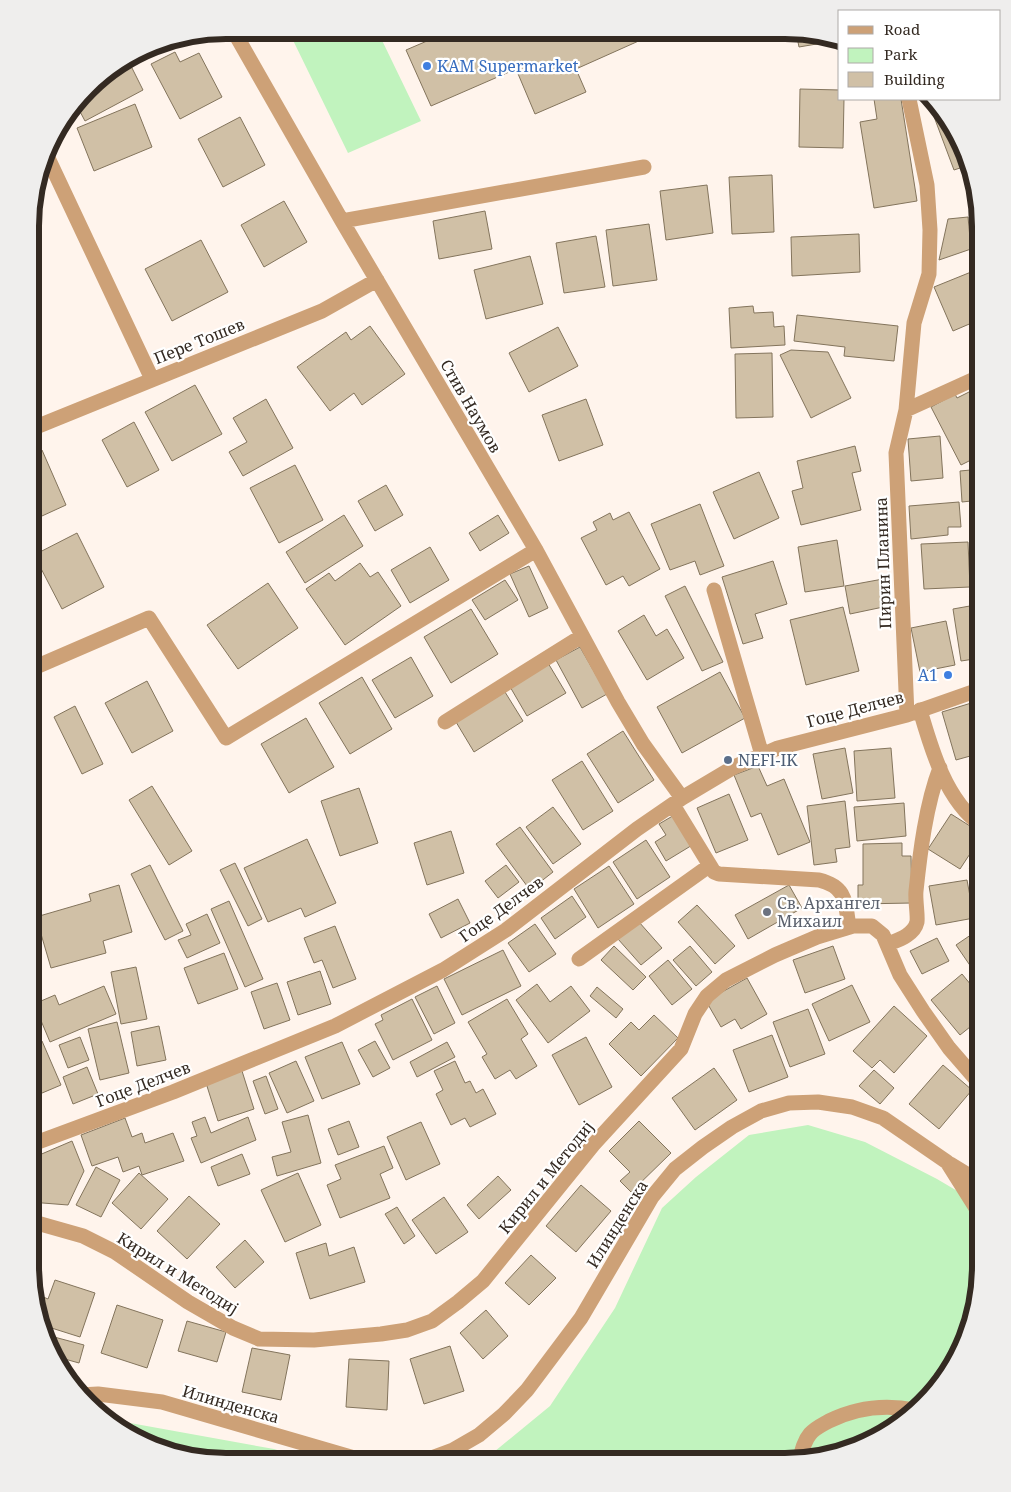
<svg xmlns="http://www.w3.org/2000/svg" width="1011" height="1492" viewBox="0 0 1011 1492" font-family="'Noto Serif',serif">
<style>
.green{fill:#c1f3be}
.building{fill:#d0c0a6;stroke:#83745c}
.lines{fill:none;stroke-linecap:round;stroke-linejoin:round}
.minor{stroke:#cda177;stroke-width:15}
.shop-dot{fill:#3f7fe0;stroke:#fff;stroke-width:2}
.service-dot{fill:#5c6f8a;stroke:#fff;stroke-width:2}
.worship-dot{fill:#6b7280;stroke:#fff;stroke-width:2}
.labels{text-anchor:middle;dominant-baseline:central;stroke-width:4.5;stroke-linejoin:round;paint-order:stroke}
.shop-label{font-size:16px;fill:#366cbe;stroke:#fff;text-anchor:start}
.street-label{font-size:16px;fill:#342a22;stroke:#fff}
.service-label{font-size:16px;fill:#4e5e75;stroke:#fff;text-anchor:start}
.worship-label{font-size:16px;fill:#5b616d;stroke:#fff;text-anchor:start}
.rim{fill:none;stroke:#342a22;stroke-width:6}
</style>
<rect width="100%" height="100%" fill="#fff4ec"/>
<path class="green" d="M288,30h89l44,91 -73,32z
M808,1125l57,17 72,37 44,26v75l-10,50 -23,45 -43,46 -44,26 -75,15 -303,-1 67,-55 65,-98 47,-100 34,-31 53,-42z
M106,1421h13l155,28 38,12 -112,-1 -49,-13z"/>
<path class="building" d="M447,31h214l-85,38 10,23 -51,22 -19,-45 -85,37 -25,-56 42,-18z
M796,32h15l29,8 -41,7z
M175,52l5,10 19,-9 23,44 -42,22 -29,-55z
M131,66l12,24 -58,31 -9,-17 13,-16z
M800,89l40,1v9h4l-1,49 -44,-1z
M874,99h27l16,102 -43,7 -14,-86 17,-3z
M135,104l17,43 -58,24 -17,-43z
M943,110l23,40 3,15 -15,5 -21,-56z
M240,117l25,48 -42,22 -25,-48z
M772,175l2,57 -42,2 -3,-57z
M707,185l6,48 -47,7 -6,-49z
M284,201l23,41 -43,25 -23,-42z
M485,211l7,38 -53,10 -6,-38z
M968,217l3,32 -32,11 9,-41z
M649,224l8,56 -44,6 -7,-56z
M859,234l1,38 -68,4 -1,-39z
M596,236l9,51 -41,6 -8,-50z
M201,240l27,52 -56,29 -27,-52z
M530,256l13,48 -57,15 -12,-49z
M976,270l5,12v37l-28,12 -19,-44z
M753,306l1,7 19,-1 1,15 10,-1 1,19 -54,3 -2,-40z
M797,315l101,11 -4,35 -50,-5 1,-9 -51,-6z
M370,326l35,48 -43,31 -8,-12 -24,18 -33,-44 49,-35 5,8z
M558,327l20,39 -49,26 -20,-39z
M791,350l37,2 23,46 -40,20 -31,-63z
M772,353l1,64 -37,1 -1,-64z
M195,385l27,49 -50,27 -27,-49z
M977,388l4,7v60l-20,10 -30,-58 24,-13 2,4z
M266,399l27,49 -50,28 -14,-24 18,-10 -14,-24z
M586,399l17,46 -44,16 -17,-46z
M134,422l25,48 -32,17 -25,-47z
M940,436l3,42 -32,3 -3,-42z
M855,446l6,25 -9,2 9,37 -60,15 -9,-34 11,-3 -6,-27z
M42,450l24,55 -35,16v-66z
M295,465l28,55 -44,23 -29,-55z
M981,469v31l-19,2 -2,-31z
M759,472l20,46 -45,21 -21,-47z
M386,485l17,30 -28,16 -17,-30z
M959,502l2,25h-13v8l-37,4 -2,-33z
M700,504l24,62 -24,9 -5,-14 -25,9 -19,-46z
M629,512l31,57 -31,17 -6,-10 -17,9 -25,-47 16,-8 -4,-8 17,-9 3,7z
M344,515l19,31 -58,37 -19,-31z
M498,515l11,18 -29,18 -11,-18z
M981,518v31l-6,1 -4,-30z
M77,533l27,54 -42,22 -28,-54z
M837,540l7,46 -39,6 -7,-45z
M968,542l2,45 -46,2 -3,-45z
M430,547l19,33 -39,23 -19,-33z
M773,561l14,43 -32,10 8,24 -20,6 -21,-67z
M360,563l10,14 8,-5 23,34 -56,39 -39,-56 23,-16 6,8z
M529,566l19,42 -19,9 -19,-43z
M883,579l5,27 -38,8 -5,-28z
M505,580l13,20 -33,20 -13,-20z
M268,583l30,45 -60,41 -31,-44z
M685,586l38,76 -21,9 -37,-75z
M981,604v54l-20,3 -8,-52z
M843,607l16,64 -53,14 -16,-65z
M471,609l27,45 -47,29 -27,-46z
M644,615l12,21 11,-7 17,29 -37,22 -29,-49z
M946,621l9,44 -35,7 -9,-44z
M580,647l27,47 -25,14 -26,-48z
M411,657l22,39 -38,22 -23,-38z
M548,663l18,30 -39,23 -18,-31z
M720,672l25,46 -63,35 -25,-46z
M362,677l30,52 -42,25 -31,-51z
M147,681l26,50 -41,22 -27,-50z
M505,692l18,29 -49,31 -18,-30z
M981,700v53l-25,7 -14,-48z
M75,706l28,58 -21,10 -28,-57z
M306,718l28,49 -45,26 -28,-49z
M623,731l31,49 -36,23 -31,-49z
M845,748l8,45 -31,6 -9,-45z
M891,748l4,50 -38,3 -3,-50z
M582,761l31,50 -30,19 -31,-50z
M758,766l9,20 17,-7 26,63 -32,13 -17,-42 -10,4 -17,-42z
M152,786l40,65 -23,14 -40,-65z
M359,788l19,55 -38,13 -19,-55z
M981,788v19l-9,-5z
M729,794l19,46 -32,13 -19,-45z
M845,801l5,46 -15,2 2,13 -23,3 -7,-59z
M904,803l2,33 -49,5 -3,-34z
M553,807l28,37 -28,20 -27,-37z
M676,814l18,30 -28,17 -11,-19 11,-7 -7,-11z
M951,814l30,19v4l-21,32 -32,-20z
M520,827l33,45 -23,18 -34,-46z
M451,831l13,42 -37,12 -13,-42z
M307,839l29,64 -31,14 -4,-9 -33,14 -24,-54z
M646,840l24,37 -33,22 -24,-37z
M902,843v13h9l1,47 -54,1v-19h5v-41z
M981,858v24l-12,-14z
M235,863l27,56 -14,7 -28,-56z
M150,865l33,66 -18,9 -34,-66z
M506,865l13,17 -21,16 -13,-17z
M609,866l25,38 -36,24 -24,-39z
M967,880l7,38 -38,7 -7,-39z
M119,885l13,47 -29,9 3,12 -55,15 -15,-51 55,-16 -2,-7z
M789,885l13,23 -54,31 -13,-24z
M572,896l14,21 -31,22 -14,-21z
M458,899l12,24 -29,15 -12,-24z
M229,901l34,78 -18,8 -34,-78z
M697,905l38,41 -20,18 -37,-42z
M207,914l13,29 -33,15 -9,-18 13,-5 -5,-11z
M639,922l23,26 -21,17 -23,-26z
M535,924l21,30 -27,18 -21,-29z
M335,926l21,53 -23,9 -11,-28 -8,3 -10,-25z
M981,928v52h-1l-24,-35z
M937,938l12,23 -27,13 -12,-23z
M614,946l32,31 -13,13 -32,-30z
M690,946l22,26 -16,14 -23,-26z
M833,946l12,33 -40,14 -12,-33z
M503,950l18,36 -59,29 -18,-36z
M224,953l14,36 -40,15 -14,-36z
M668,960l24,29 -20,16 -23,-29z
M136,967l11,52 -26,5 -10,-52z
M320,971l11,33 -33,11 -11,-33z
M962,974l19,23v38l-3,2 -8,-10 -10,8 -29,-35z
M747,978l20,36 -26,15 -6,-10 -14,8 -15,-26z
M277,983l13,37 -26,9 -13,-37z
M537,984l13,18 21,-16 19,25 -42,32 -32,-43z
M852,985l18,37 -41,19 -17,-37z
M104,986l12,28 -66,28 -16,-38 21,-9 4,10z
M437,986l18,37 -21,11 -19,-37z
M597,987l26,22 -7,9 -26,-22z
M412,999l20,41 -39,20 -18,-36 8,-4 -2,-5z
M507,999l21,35 -7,5 16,27 -21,13 -6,-9 -15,9 -13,-22 5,-3 -19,-32z
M894,1006l33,30 -33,37 -14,-13 -8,8 -19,-17z
M808,1009l17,45 -35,13 -17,-45z
M654,1015l24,23 -37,38 -32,-32 22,-22 8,8z
M117,1022l12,51 -29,7 -12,-51z
M159,1026l7,34 -29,6 -6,-34z
M772,1035l16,42 -39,15 -16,-42z
M80,1037l9,23 -21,8 -9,-23z
M586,1037l26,50 -33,18 -27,-50z
M42,1041l19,44 -26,11 -5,-12v-38z
M375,1041l15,27 -17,9 -15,-27z
M342,1042l18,42 -38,15 -17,-42z
M447,1042l8,15 -38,20 -7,-15z
M296,1061l18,40 -27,12 -18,-40z
M455,1061l10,22 5,-2 6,12 7,-4 13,25 -26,13 -5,-9 -14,7 -15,-31 7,-4 -9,-19z
M943,1065l29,25 -33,39 -30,-25z
M87,1067l11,27 -25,10 -10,-27z
M714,1068l23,32 -42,30 -23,-32z
M874,1070l20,18 -14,16 -21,-18z
M242,1071l12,38 -36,12 -12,-38z
M266,1076l12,33 -13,5 -12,-33z
M308,1115l13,48 -44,13 -5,-19 19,-5 -9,-30z
M205,1117l6,16 37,-16 8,23 -55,23 -10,-25 6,-2 -5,-14z
M125,1118l7,19 10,-4 3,10 28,-10 11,28 -42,14 -3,-9 -16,6 -5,-15 -26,9 -11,-31z
M349,1121l10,26 -21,8 -10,-26z
M639,1121l32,32 -40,39 -11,-11 10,-9 -21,-21z
M421,1122l19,42 -34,16 -19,-43z
M72,1141l12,30 -16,34 -38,-3v-43z
M384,1146l9,22 -13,6 10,24 -50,20 -13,-33 14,-6 -6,-14z
M242,1154l8,20 -32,12 -7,-19z
M96,1167l24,13 -19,37 -25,-12z
M139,1173l29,26 -27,30 -29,-26z
M298,1173l23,52 -36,17 -24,-52z
M498,1176l13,14 -32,29 -12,-14z
M581,1185l30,26 -35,41 -30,-26z
M189,1196l31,28 -33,35 -30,-28z
M444,1197l24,35 -32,22 -24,-34z
M397,1207l18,29 -11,8 -19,-30z
M245,1240l19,22 -29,26 -19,-21z
M326,1243l3,13 25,-9 11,35 -55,17 -14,-46z
M531,1255l25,23 -27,27 -24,-22z
M55,1280l40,13 -15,44 -38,-12 -4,-20 3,-9 7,3z
M117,1305l46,15 -16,48 -46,-15z
M486,1310l22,26 -25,23 -23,-26z
M187,1321l39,11 -9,30 -39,-11z
M43,1334l41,11 -5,18 -25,-7 -9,-14z
M450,1346l14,45 -40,13 -14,-45z
M252,1348l38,7 -9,45 -39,-8z
M349,1359l40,2 -2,49 -41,-3z"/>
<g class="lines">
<path class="minor" d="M233,30l109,191 194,329 82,152 25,42 39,54
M47,156l105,223
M342,221l302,-54
M906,410l75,-34
M31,429l291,-118 55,-31
M714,590l48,165
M31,669l118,-51 77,120 310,-188
M920,710c11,38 26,91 61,115
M907,715l-11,-262 10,-43 8,-87 15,-49 1,-44 -3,-45 -18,-86
M445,722l137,-86
M673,805l41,67 5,2 100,6c28,7 26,22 30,47
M888,944c10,-4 26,-9 29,-22 1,-7 -2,-22 -1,-31 4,-38 10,-87 24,-123
M579,959l130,-93
M30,1145l143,-53 162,-66 108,-56 63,-40 131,-101 45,-31 52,-31 44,-19 129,-33 74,-26
M950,1164l31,19
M30,1221l53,15 32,16 73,50 45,26 26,11 55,1 67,-6 26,-4 25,-9 26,-19 25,-21 110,-136 88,-96 14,-35 12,-18 19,-16 49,-25 42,-18 36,-11h19l11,9 17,40 23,36 26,37 32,37
M80,1395l18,-1 64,8 199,58 9,1
M800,1459c2,-9 4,-18 10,-25 5,-6 12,-9 19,-13 28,-14 56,-17 86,-11
M411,1461l15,-1 27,-10 26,-15 25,-21 23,-24 54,-72 71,-121 23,-28 28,-22 29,-20 29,-16 28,-8 29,-1 34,5 31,11 64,44 34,54"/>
</g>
<g class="shop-dot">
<circle cx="427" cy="66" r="5"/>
<circle cx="948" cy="675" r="5"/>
</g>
<circle class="service-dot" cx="728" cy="760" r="5"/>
<circle class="worship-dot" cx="767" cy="912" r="5"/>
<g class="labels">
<g class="shop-label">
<text x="437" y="66">KAM Supermarket</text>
<text x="938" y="675" text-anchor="end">A1</text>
</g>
<g class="street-label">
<text transform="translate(199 341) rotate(-22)">Пере Тошев</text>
<text transform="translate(471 406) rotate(60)">Стив Наумов</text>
<text transform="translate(883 563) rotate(-92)">Пирин Планина</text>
<text transform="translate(855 709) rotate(-15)">Гоце Делчев</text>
<text transform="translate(501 909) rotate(-36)">Гоце Делчев</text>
<text transform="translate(143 1084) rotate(-21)">Гоце Делчев</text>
<text transform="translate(546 1177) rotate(-51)">Кирил и Методиј</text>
<text transform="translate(617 1224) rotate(-58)">Илинденска</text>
<text transform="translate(178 1273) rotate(32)">Кирил и Методиј</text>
<text transform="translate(231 1404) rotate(16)">Илинденска</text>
</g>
<g class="service-label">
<text x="738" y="760">NEFI-IK</text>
</g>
<g class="worship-label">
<text x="777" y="903">Св. Архангел<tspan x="777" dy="18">Михаил</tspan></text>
</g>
</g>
<path d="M0 0H1011V1492H0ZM226 39H785A187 187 0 0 1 972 226V1266A187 187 0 0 1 785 1453H226A187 187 0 0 1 39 1266V226A187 187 0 0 1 226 39Z" fill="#efeeed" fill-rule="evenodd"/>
<path class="rim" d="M226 39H785A187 187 0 0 1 972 226V1266A187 187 0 0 1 785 1453H226A187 187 0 0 1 39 1266V226A187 187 0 0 1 226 39Z"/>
<rect x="838" y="10" width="162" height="90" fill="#ffffff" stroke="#aeaaa7"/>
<rect x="848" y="26" width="25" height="8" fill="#cda177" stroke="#aeaaa7"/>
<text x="884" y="35" font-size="15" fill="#342a22">Road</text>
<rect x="848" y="48" width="25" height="15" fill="#c1f3be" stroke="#aeaaa7"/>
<text x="884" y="60" font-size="15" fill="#342a22">Park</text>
<rect x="848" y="72" width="25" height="15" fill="#d0c0a6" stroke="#aeaaa7"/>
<text x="884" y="85" font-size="15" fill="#342a22">Building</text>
</svg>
